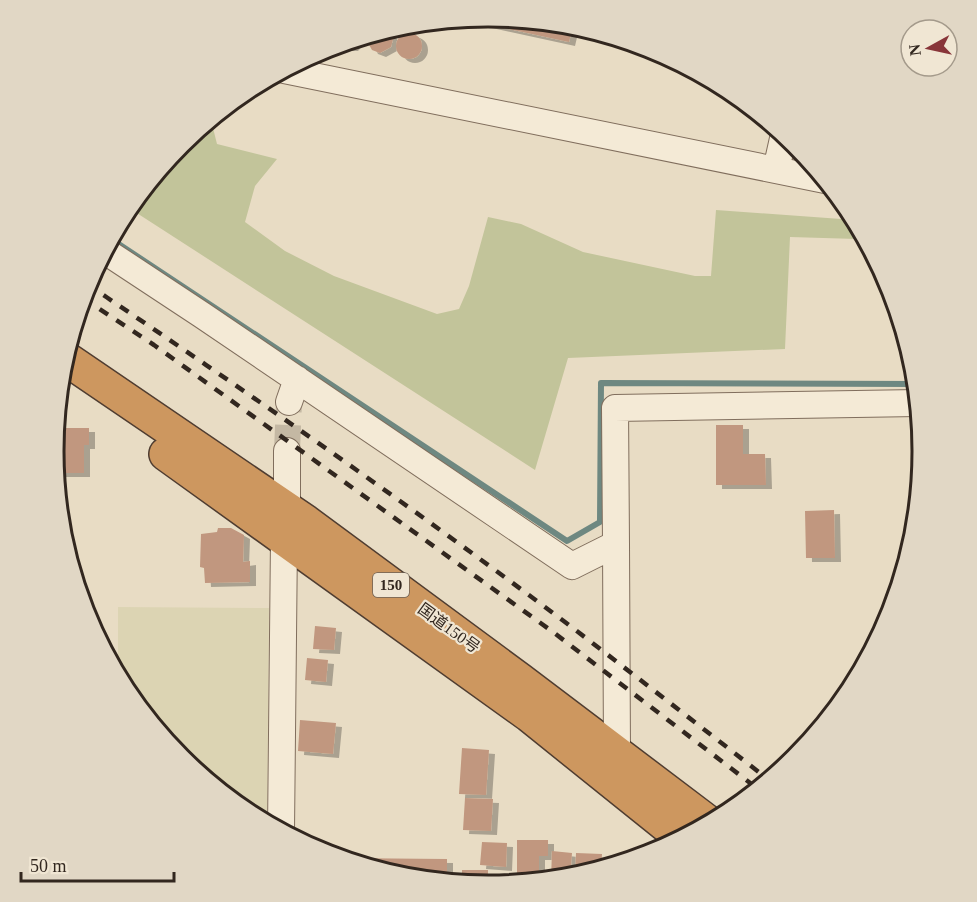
<svg xmlns="http://www.w3.org/2000/svg" width="977" height="902" viewBox="0 0 977 902" font-family="'Times New Roman','Noto Sans JP',serif">
<style>
.farmland{fill:#dcd4b3}
.green{fill:#c2c49a}
.lines{fill:none;stroke-linecap:round;stroke-linejoin:round}
.stream{stroke:#6e8881;stroke-width:6}
.building{fill:#c1977f;filter:url(#shadow)}
.minor-tunnel{stroke:#c4b8a3;stroke-width:26;stroke-dasharray:26 13;stroke-linecap:butt}
.minor-casing{stroke:#806e5d;stroke-width:28}
.highway-casing{stroke:#4f3d31;stroke-width:36}
.minor{stroke:#f4ead6;stroke-width:26}
.highway{stroke:#cd975f;stroke-width:33}
.rail{stroke:#32271f;stroke-width:4.5;stroke-dasharray:10 10;stroke-linecap:butt}
.labels{text-anchor:middle;dominant-baseline:central;stroke-width:4.5;stroke-linejoin:round;paint-order:stroke}
.shield{fill:#f0e6d3;stroke:#6b6055;stroke-width:1.5}
.shield-label{font-size:15px;font-weight:bold;fill:#32271f}
.street-label{font-size:16px;fill:#32271f;stroke:#f0e6d3}
.rim{fill:none;stroke:#32271f;stroke-width:3}
</style>
<defs>
<filter id="shadow"><feDropShadow dx="6" dy="4" stdDeviation="0" flood-color="#0004"/></filter>
</defs>
<rect width="100%" height="100%" fill="#e8dcc4"/>
<path class="farmland" d="M118,607l151,1 -2,215 -20,-11 -66,-54 -54,-66 -9,-17z"/>
<path class="green" d="M211,120l6,24 60,15 -22,27 -10,36 40,29 49,25 103,38 22,-5 10,-23 19,-69 33,7 62,28 112,24h16l5,-66 139,10 8,14 -6,5 -67,-2 -5,112 -217,9 -33,112 -406,-262 53,-64z"/>
<g class="lines">
<path class="stream" d="M111,239l456,302 33,-19 1,-139 315,1"/>
</g>
<path class="building" d="M489,17l84,8 -4,17 -106,-23z
M418,23l10,-1v1l-8,3 -10,-2z
M388,30l5,9 -2,8 -11,6 -8,-3 -4,-7v-7z
M396 46a13 13 0 1 1 26 0a13 13 0 1 1-26 0Z
M360,38l-8,9h-8l-5,-3z
M716,425h27v29h22l1,31h-50z
M56,428h33v17h-5v28h-27l-3,-19h3v-7h-3z
M834,510l1,48h-29l-1,-47z
M218,528h13l13,7 -1,27 7,-1v21l-45,1 -1,-15 -4,-1 1,-33 16,-2z
M315,626l21,2 -2,22 -21,-1z
M307,658l21,2 -2,22 -21,-2z
M300,720l36,3 -3,31 -35,-3z
M462,748l27,2 -3,45 -27,-1z
M465,798l28,1 -2,32 -28,-1z
M517,840h31v16h-9v25l-22,2z
M482,842l25,1 -1,24 -26,-2z
M552,851l20,2 -2,24 -19,2z
M576,853l26,1 -1,15 -26,7z
M339,858l108,1v22l-44,-4z
M462,870h26v15l-26,-2z"/>
<g class="lines">
<path class="minor-tunnel" d="M287,451l2,-49"/>
<defs>
<path id="minor" d="M284,70l541,110
M776,170l8,-36
M105,251l97,64 370,251 44,-22 -1,-136 303,-5
M289,402l8,-23
M287,509v-58
M616,544l1,210
M281,831l3,-292"/>
<path id="highway" d="M65,358l241,164 214,158 189,143
M166,454l363,261 153,123"/>
</defs>
<use href="#minor" class="minor-casing"/>
<use href="#highway" class="highway-casing"/>
<use href="#minor" class="minor"/>
<use href="#highway" class="highway"/>
<path class="rail" d="M87,284c162,109 322,221 478,338 68,52 136,105 204,158
M83,298l71,47 399,287 205,157"/>
</g>
<g class="labels">
<rect class="shield" x="373" y="573" width="36" height="24" rx="4.5"/>
<g class="shield-label">
<text x="391" y="585">150</text>
</g>
<g class="street-label">
<text transform="translate(449 628) rotate(36)">国道150号</text>
</g>
</g>
<path d="M0 0H977V902H0ZM64 451a424 424 0 1 1 848 0a424 424 0 1 1-848 0Z" fill="#e1d7c5" fill-rule="evenodd"/>
<path class="rim" d="M64 451a424 424 0 1 1 848 0a424 424 0 1 1-848 0Z"/>
<g transform="translate(929 48) rotate(262)"><circle r="28" fill="#f0e6d3" stroke="#a49a8b" stroke-width="1.5"/>
<path d="M0-4.5L10 22L0 15L-10 22Z" fill="#883539"/>
<text y="-9" font-size="16" font-weight="bold" text-anchor="middle" fill="#32271f">N</text>
</g>
<path d="M21 872v9h153v-9" fill="none" stroke="#32271f" stroke-width="3"/>
<text x="30" y="872" font-size="18" fill="#32271f" stroke="#f0e6d3" stroke-width="4.5" paint-order="stroke">50 m</text>
</svg>
